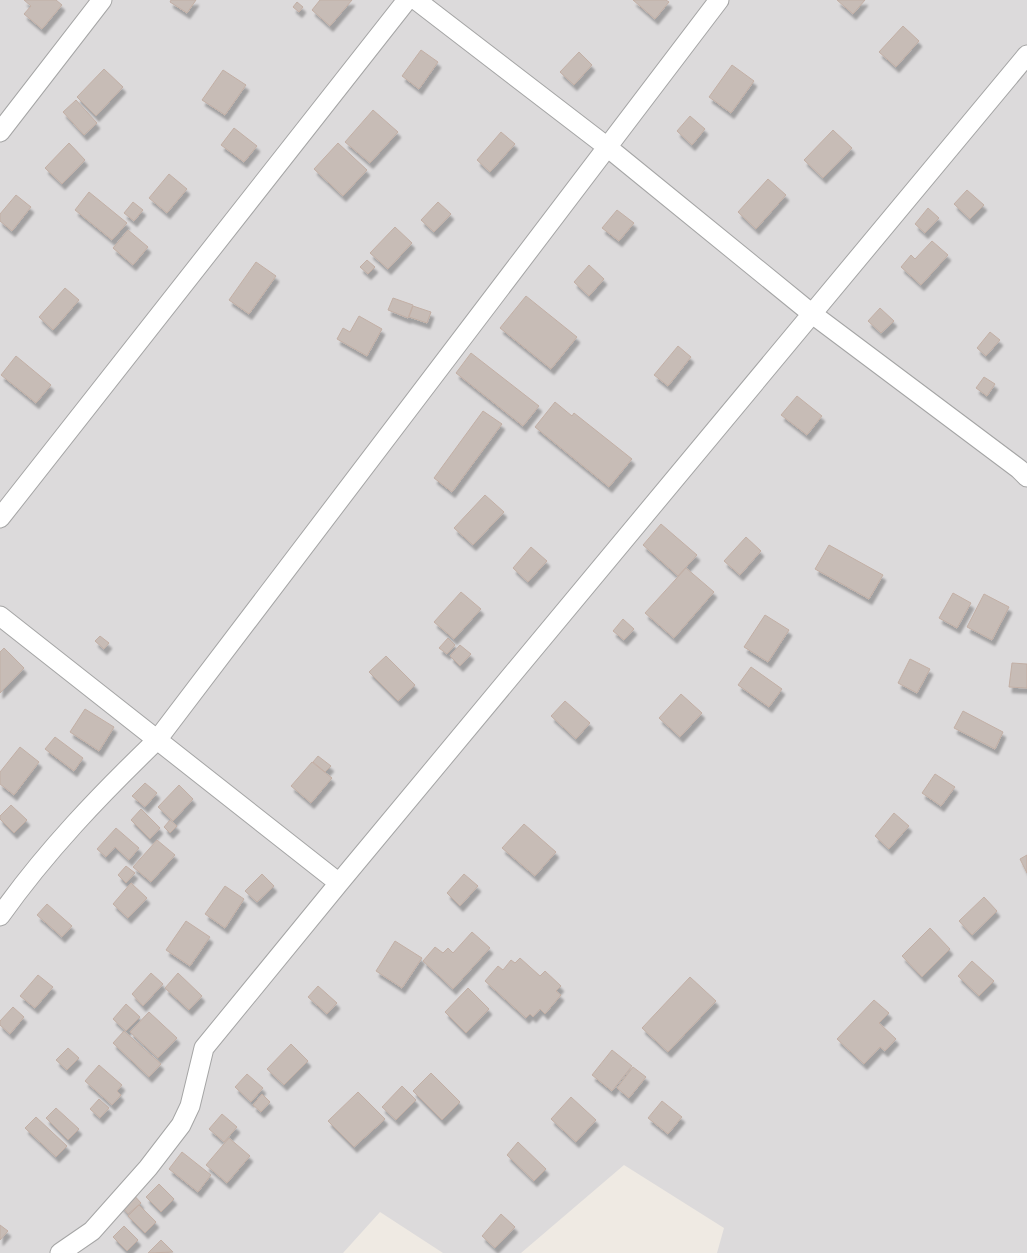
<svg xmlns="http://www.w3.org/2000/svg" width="1027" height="1253" viewBox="0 0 1027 1253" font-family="'Golos Text',sans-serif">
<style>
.residential{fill:#dcdadb}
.building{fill:#c7bcb6;stroke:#c2afa5;filter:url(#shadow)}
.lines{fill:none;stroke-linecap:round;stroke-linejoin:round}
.street-casing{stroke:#a5a5a5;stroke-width:21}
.street{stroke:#fff;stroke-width:19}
</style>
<defs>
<filter id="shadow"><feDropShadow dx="3" dy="5.5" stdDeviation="1" flood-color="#0004"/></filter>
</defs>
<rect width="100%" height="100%" fill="#efeae3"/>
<path class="residential" d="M0,0h1027v1253h-310l7,-25 -100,-63 -103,88h-78l-63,-41 -37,41h-343z"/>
<path class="building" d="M24,0h32l6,5 -20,24 -18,-15 7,-8z
M171,0h25l-9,13 -17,-11z
M320,0h32l-22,26 -18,-16z
M633,0h33l3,2 -14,17z
M837,0h28l-12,14z
M297,2l6,5 -4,5 -6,-5z
M903,26l16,15 -23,26 -17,-15z
M421,50l17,12 -19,27 -17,-13z
M579,52l13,13 -18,20 -14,-13z
M732,65l22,16 -23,32 -22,-16z
M104,69l19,18 -27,29 -19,-19z
M223,70l23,15 -21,30 -23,-15z
M76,100l21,23 -13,12 -21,-23z
M373,110l25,22 -28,31 -25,-21z
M690,116l15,13 -13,16 -15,-14z
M234,128l23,18 -13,16 -23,-17z
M833,130l19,18 -29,30 -19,-18z
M501,132l14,12 -25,28 -13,-12z
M69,143l16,17 -23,24 -17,-16z
M338,143l29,27 -24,26 -29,-27z
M169,174l18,15 -20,24 -18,-15z
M768,179l18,16 -30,34 -18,-17z
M967,190l17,15 -14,14 -16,-15z
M89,192l38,31 -15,17 -37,-30z
M16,195l15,12 -19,24 -12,-10v-7z
M133,202l10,8 -9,11 -10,-8z
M438,202l13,12 -17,18 -13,-12z
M928,208l11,10 -14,15 -10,-9z
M617,210l17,13 -15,18 -17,-13z
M395,227l17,16 -24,26 -18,-16z
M128,230l20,17 -15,18 -20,-17z
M932,241l16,14 -27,30 -20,-18 10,-12 4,4z
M367,260l8,7 -7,7 -8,-7z
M256,262l20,14 -27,38 -20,-14z
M589,265l15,14 -15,17 -15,-14z
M65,288l14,12 -26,30 -14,-13z
M526,296l51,41 -26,32 -51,-41z
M393,298l20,7 -5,13 -20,-8z
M413,306l18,6 -4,11 -18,-6z
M880,308l14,13 -13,12 -13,-12z
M359,316l23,13 -15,27 -30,-17 6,-11 7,4z
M990,332l10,8 -14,16 -9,-8z
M678,346l13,11 -23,29 -14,-11z
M471,353l68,53 -16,20 -67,-53z
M16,356l35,29 -15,18 -35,-28z
M984,377l11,7 -8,12 -11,-8z
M797,396l25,20 -15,19 -26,-20z
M555,402l17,14 2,-3 58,46 -23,28 -74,-60z
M483,411l19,13 -50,68 -18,-14z
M485,495l19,17 -31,33 -19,-17z
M661,524l36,31 -19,21 -35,-31z
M746,537l15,14 -21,24 -16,-14z
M829,545l54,30 -14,24 -54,-30z
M531,547l16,14 -19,21 -15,-14z
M686,568l28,24 -40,46 -29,-25z
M461,592l20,17 -27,30 -20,-17z
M953,593l18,10 -14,25 -18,-10z
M984,594l25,13 -17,33 -25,-13z
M765,615l24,15 -21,32 -24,-15z
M623,619l11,10 -10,11 -11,-9z
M100,636l9,7 -5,6 -9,-8z
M448,638l7,7 -8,9 -8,-6z
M460,645l11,9 -11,12 -10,-10z
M4,648l20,20 -24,25v-41z
M386,656l29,29 -17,16 -29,-29z
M910,659l20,10 -13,24 -19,-10z
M1012,663l15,1v24l-18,-1z
M751,667l31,22 -13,18 -31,-22z
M681,694l21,19 -22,24 -21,-19z
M565,701l25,22 -14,16 -25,-23z
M85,709l29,18 -15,24 -29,-19z
M963,711l40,21 -8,17 -41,-21z
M55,737l28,21 -9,13 -29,-22z
M20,747l19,15 -25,33 -14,-11v-12z
M318,756l13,10 -6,6 -12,-10z
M312,762l20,16 -21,25 -20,-17z
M935,774l20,13 -14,19 -19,-13z
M145,783l12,10 -12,14 -13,-11z
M179,785l14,14 -20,22 -15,-14z
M11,805l16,15 -13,13 -14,-14v-3z
M141,809l19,19 -10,11 -19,-19z
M894,813l15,13 -20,23 -14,-13z
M170,820l7,6 -7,7 -6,-6z
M524,824l32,28 -21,24 -33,-28z
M116,828l23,20 -10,12 -14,-13 -9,10 -9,-8z
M157,840l18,15 -24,27 -18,-15z
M1027,855v18l-7,-14z
M126,866l9,7 -9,10 -8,-8z
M262,874l12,12 -17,16 -12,-11z
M464,874l14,12 -18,20 -13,-13z
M131,883l16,15 -19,20 -15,-14z
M225,886l19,13 -19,29 -20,-14z
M984,897l13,14 -25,24 -13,-14z
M47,904l25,22 -10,11 -25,-22z
M186,921l24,16 -20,29 -24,-16z
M930,928l20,21 -28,28 -20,-21z
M472,932l18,16 -37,41 -30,-28 12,-14 8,6 5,-5 5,5z
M395,941l27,17 -20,30 -26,-17z
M520,958l20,18 5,-5 16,15 -5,5 5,4 -16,19 -5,-5 -7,8 -3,-3 -4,4 -41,-37 13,-15 5,4 8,-10 4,3z
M972,961l22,20 -15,15 -21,-20z
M151,973l12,11 -20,22 -11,-12z
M178,973l24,23 -13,14 -24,-22z
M38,975l15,12 -18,21 -15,-12z
M690,977l26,24 -48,51 -26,-24z
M318,986l19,17 -10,11 -19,-17z
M468,988l21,21 -23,24 -21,-21z
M874,1000l15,13 -10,10 17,16 -11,12 -5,-4 -16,17 -27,-25z
M126,1004l14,13 -14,14 -13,-12z
M13,1007l11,10 -14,17 -10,-9v-4z
M149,1012l28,26 -19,20 -28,-26z
M124,1031l37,33 -12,13 -36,-34z
M291,1044l17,17 -24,24 -17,-16z
M68,1048l11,10 -12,12 -11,-10z
M612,1050l20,16 -20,25 -20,-16z
M99,1065l23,20 -5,6 4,4 -9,10 -27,-24z
M633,1067l13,10 -17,21 -12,-10z
M431,1073l29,29 -18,18 -29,-29z
M247,1074l16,14 -12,14 -16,-15z
M402,1086l14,14 -20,20 -14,-13z
M358,1092l27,27 -31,28 -26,-26z
M262,1094l8,8 -9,10 -8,-7z
M571,1097l25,23 -20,22 -25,-23z
M99,1099l10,9 -9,10 -10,-9z
M662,1101l20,16 -14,17 -20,-16z
M56,1108l23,21 -11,11 -22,-22z
M222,1114l15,13 -13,15 -15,-13z
M36,1117l31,29 -11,11 -31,-29z
M229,1138l21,18 -23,27 -21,-18z
M518,1142l28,27 -12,12 -27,-26z
M182,1152l29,23 -13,17 -29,-23z
M159,1184l15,15 -13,13 -15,-15z
M131,1192l10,11 -13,11 -9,-11z
M139,1205l17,17 -11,11 -17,-17z
M501,1214l14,13 -20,21 -13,-12z
M0,1225l8,6 -8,9z
M124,1226l14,14 -11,11 -14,-14z
M161,1240l12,12 -25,1z"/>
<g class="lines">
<defs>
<path id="street" d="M416,0l190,146 205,167 208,156 8,8
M0,132l102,-132
M0,518l407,-518
M0,616l339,267
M0,916c46,-65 100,-121 157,-176l562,-740
M60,1253l32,-22 56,-63 33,-43 9,-19 14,-58 135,-165 688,-828"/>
</defs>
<use href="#street" class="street-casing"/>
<use href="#street" class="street"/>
</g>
</svg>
